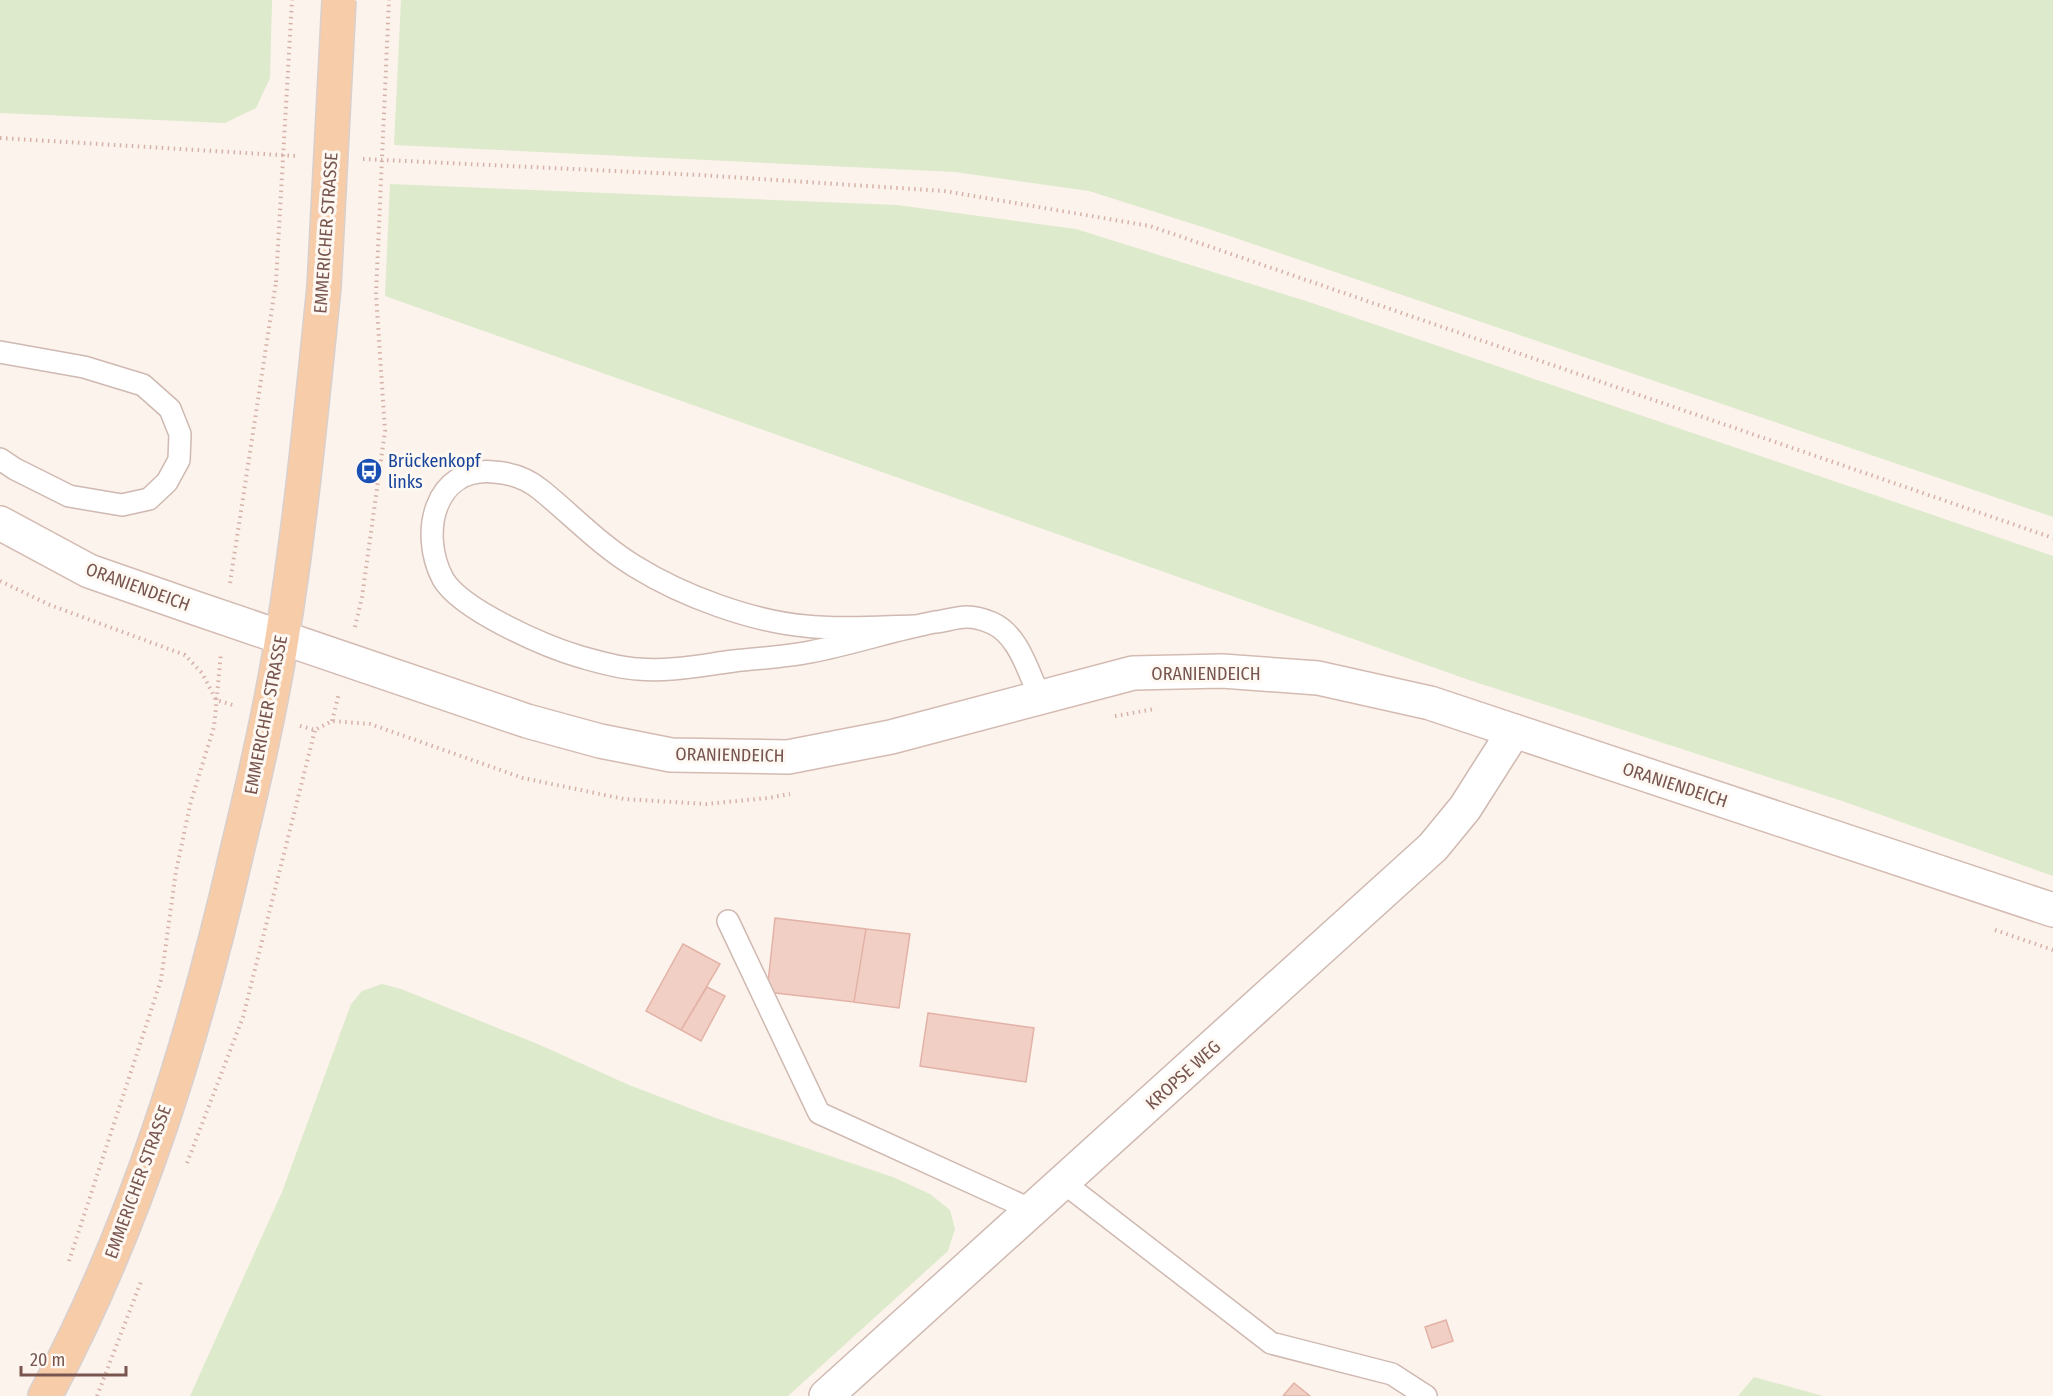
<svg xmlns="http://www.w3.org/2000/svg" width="2053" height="1396" viewBox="0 0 2053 1396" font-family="'Fira Sans Condensed',sans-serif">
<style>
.green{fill:#ddeacb}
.building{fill:#f1cfc5;stroke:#e3b2a6;stroke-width:1.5}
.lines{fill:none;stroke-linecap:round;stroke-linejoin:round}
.service-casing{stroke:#cfb9b1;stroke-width:24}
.minor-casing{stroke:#cfb9b1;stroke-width:36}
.secondary-casing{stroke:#d4bbb2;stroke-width:36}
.primary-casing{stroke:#d9d0ce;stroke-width:36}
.path{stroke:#d6b1a8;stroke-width:4;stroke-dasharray:1.5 4.5;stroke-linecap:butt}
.service{stroke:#fff;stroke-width:21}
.minor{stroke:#fff;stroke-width:33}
.secondary{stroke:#fff;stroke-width:33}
.primary{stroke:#f7cca9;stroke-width:33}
.primary-bridge-casing{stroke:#d9d0ce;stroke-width:36;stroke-linecap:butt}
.path-bridge{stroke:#d6b1a8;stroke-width:4;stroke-dasharray:1.5 4.5;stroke-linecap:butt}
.primary-bridge{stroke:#f7cca9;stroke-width:33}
.labels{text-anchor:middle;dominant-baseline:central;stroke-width:6;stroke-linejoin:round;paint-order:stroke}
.street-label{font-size:18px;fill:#78564f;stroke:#fef8f3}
.transit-label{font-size:18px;fill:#164399;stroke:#fef8f3;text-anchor:start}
</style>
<rect width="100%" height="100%" fill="#fcf3ed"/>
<path class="green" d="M0,0h272l-2,78 -14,30 -31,15 -225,-10z
M401,0h1652v517l-841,-287 -123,-39 -134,-19 -561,-27z
M390,184l507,21 179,24 236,74 741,253v320l-211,-75 -373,-121 -1084,-384z
M382,984l19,5 139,56 89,40 84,32 180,60 37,17 20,16 5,19 -7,22 -160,145h-598l92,-204 69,-188 11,-13z
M1754,1377l69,19h-85z"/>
<path class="building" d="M775,918l91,11 -12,73 -87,-10z
M866,929l44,5 -11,74 -45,-6z
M683,944l37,20 -39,66 -35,-19z
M707,987l18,9 -24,45 -20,-11z
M928,1013l106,15 -8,54 -106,-16z
M1446,1320l7,21 -21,7 -7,-21z
M1294,1383l16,13h-27z"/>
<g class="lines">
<defs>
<path id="service" d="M0,352l84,15 59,18 27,24 10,25 -1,26 -12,22 -18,17 -27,6 -53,-9 -54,-27 -15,-10
M914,626c-36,1 -73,4 -109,0 -54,-5 -122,-30 -169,-59 -35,-21 -63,-51 -95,-77 -13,-11 -30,-17 -47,-18 -60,-6 -75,62 -51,107 18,31 103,68 138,78 18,5 37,11 57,12 31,3 64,-4 96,-8 25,-3 51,-4 76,-9 42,-8 83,-22 125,-30 10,-1 22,-5 32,-5 7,0 18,3 25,6 27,12 36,49 48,74
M728,921l91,192 213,97
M1064,1183l207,160 121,31 34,22"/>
<path id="minor" d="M826,1396l607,-549 32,-39 49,-77"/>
<path id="secondary" d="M0,523l89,48 106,37 332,113 73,20 71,14 117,2 103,-20 242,-64 89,-2 96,7 112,25 623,207"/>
<path id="primary" d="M45,1396c92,-171 150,-361 193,-549 17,-70 33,-139 44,-209 19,-117 30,-234 42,-351"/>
</defs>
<use href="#service" class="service-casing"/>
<use href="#minor" class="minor-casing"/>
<use href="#secondary" class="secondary-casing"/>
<use href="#primary" class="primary-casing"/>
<path class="path" d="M0,138l296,18
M363,159l336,16 245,16 206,35 903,312
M0,581l50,24 135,50 17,18 14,27 20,6
M230,583l46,-301
M355,627l7,-30 23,-166 -9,-137
M1115,716l40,-7
M332,721l7,-28
M300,726l15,4 17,-9 38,3 153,54 101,21 82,5 62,-6 22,-4
M1995,930l58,20
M187,1163l56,-146 72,-287
M69,1261l92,-281 15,-109 15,-70 23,-74 7,-74
M97,1396l45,-117"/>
<use href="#service" class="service"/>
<use href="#minor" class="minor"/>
<use href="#secondary" class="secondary"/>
<use href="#primary" class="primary"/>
<defs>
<path id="primary-bridge" d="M324,287l15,-287"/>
</defs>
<use href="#primary-bridge" class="primary-bridge-casing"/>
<path class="path-bridge" d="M276,282l16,-282
M376,294l13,-294"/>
<use href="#primary-bridge" class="primary-bridge"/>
</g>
<defs>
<symbol id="bus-disc" viewBox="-11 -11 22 22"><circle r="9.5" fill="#1a4fb4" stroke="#fef8f3"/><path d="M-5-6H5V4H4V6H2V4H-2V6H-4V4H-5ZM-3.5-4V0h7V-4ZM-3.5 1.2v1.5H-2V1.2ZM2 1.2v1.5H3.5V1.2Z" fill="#fff"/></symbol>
</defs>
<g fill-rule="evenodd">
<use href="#bus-disc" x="354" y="456" width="30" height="30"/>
</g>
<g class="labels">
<g class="street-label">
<text transform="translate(326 233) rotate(-86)">EMMERICHER STRASSE</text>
<text transform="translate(138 587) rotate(20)">ORANIENDEICH</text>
<text x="1206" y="674">ORANIENDEICH</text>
<text transform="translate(266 715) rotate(-79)">EMMERICHER STRASSE</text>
<text transform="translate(730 755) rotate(1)">ORANIENDEICH</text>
<text transform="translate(1675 785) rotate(18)">ORANIENDEICH</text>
<text transform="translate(1183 1075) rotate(-42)">KROPSE WEG</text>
<text transform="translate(138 1182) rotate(-70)">EMMERICHER STRASSE</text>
</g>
<g class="transit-label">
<text x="388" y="461">Brückenkopf<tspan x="388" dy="21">links</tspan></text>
</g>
</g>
<path d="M21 1366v9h105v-9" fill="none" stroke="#78564f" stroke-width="3"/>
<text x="30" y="1366" font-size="18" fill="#78564f" stroke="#fef8f3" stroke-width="4.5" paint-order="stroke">20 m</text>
</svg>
